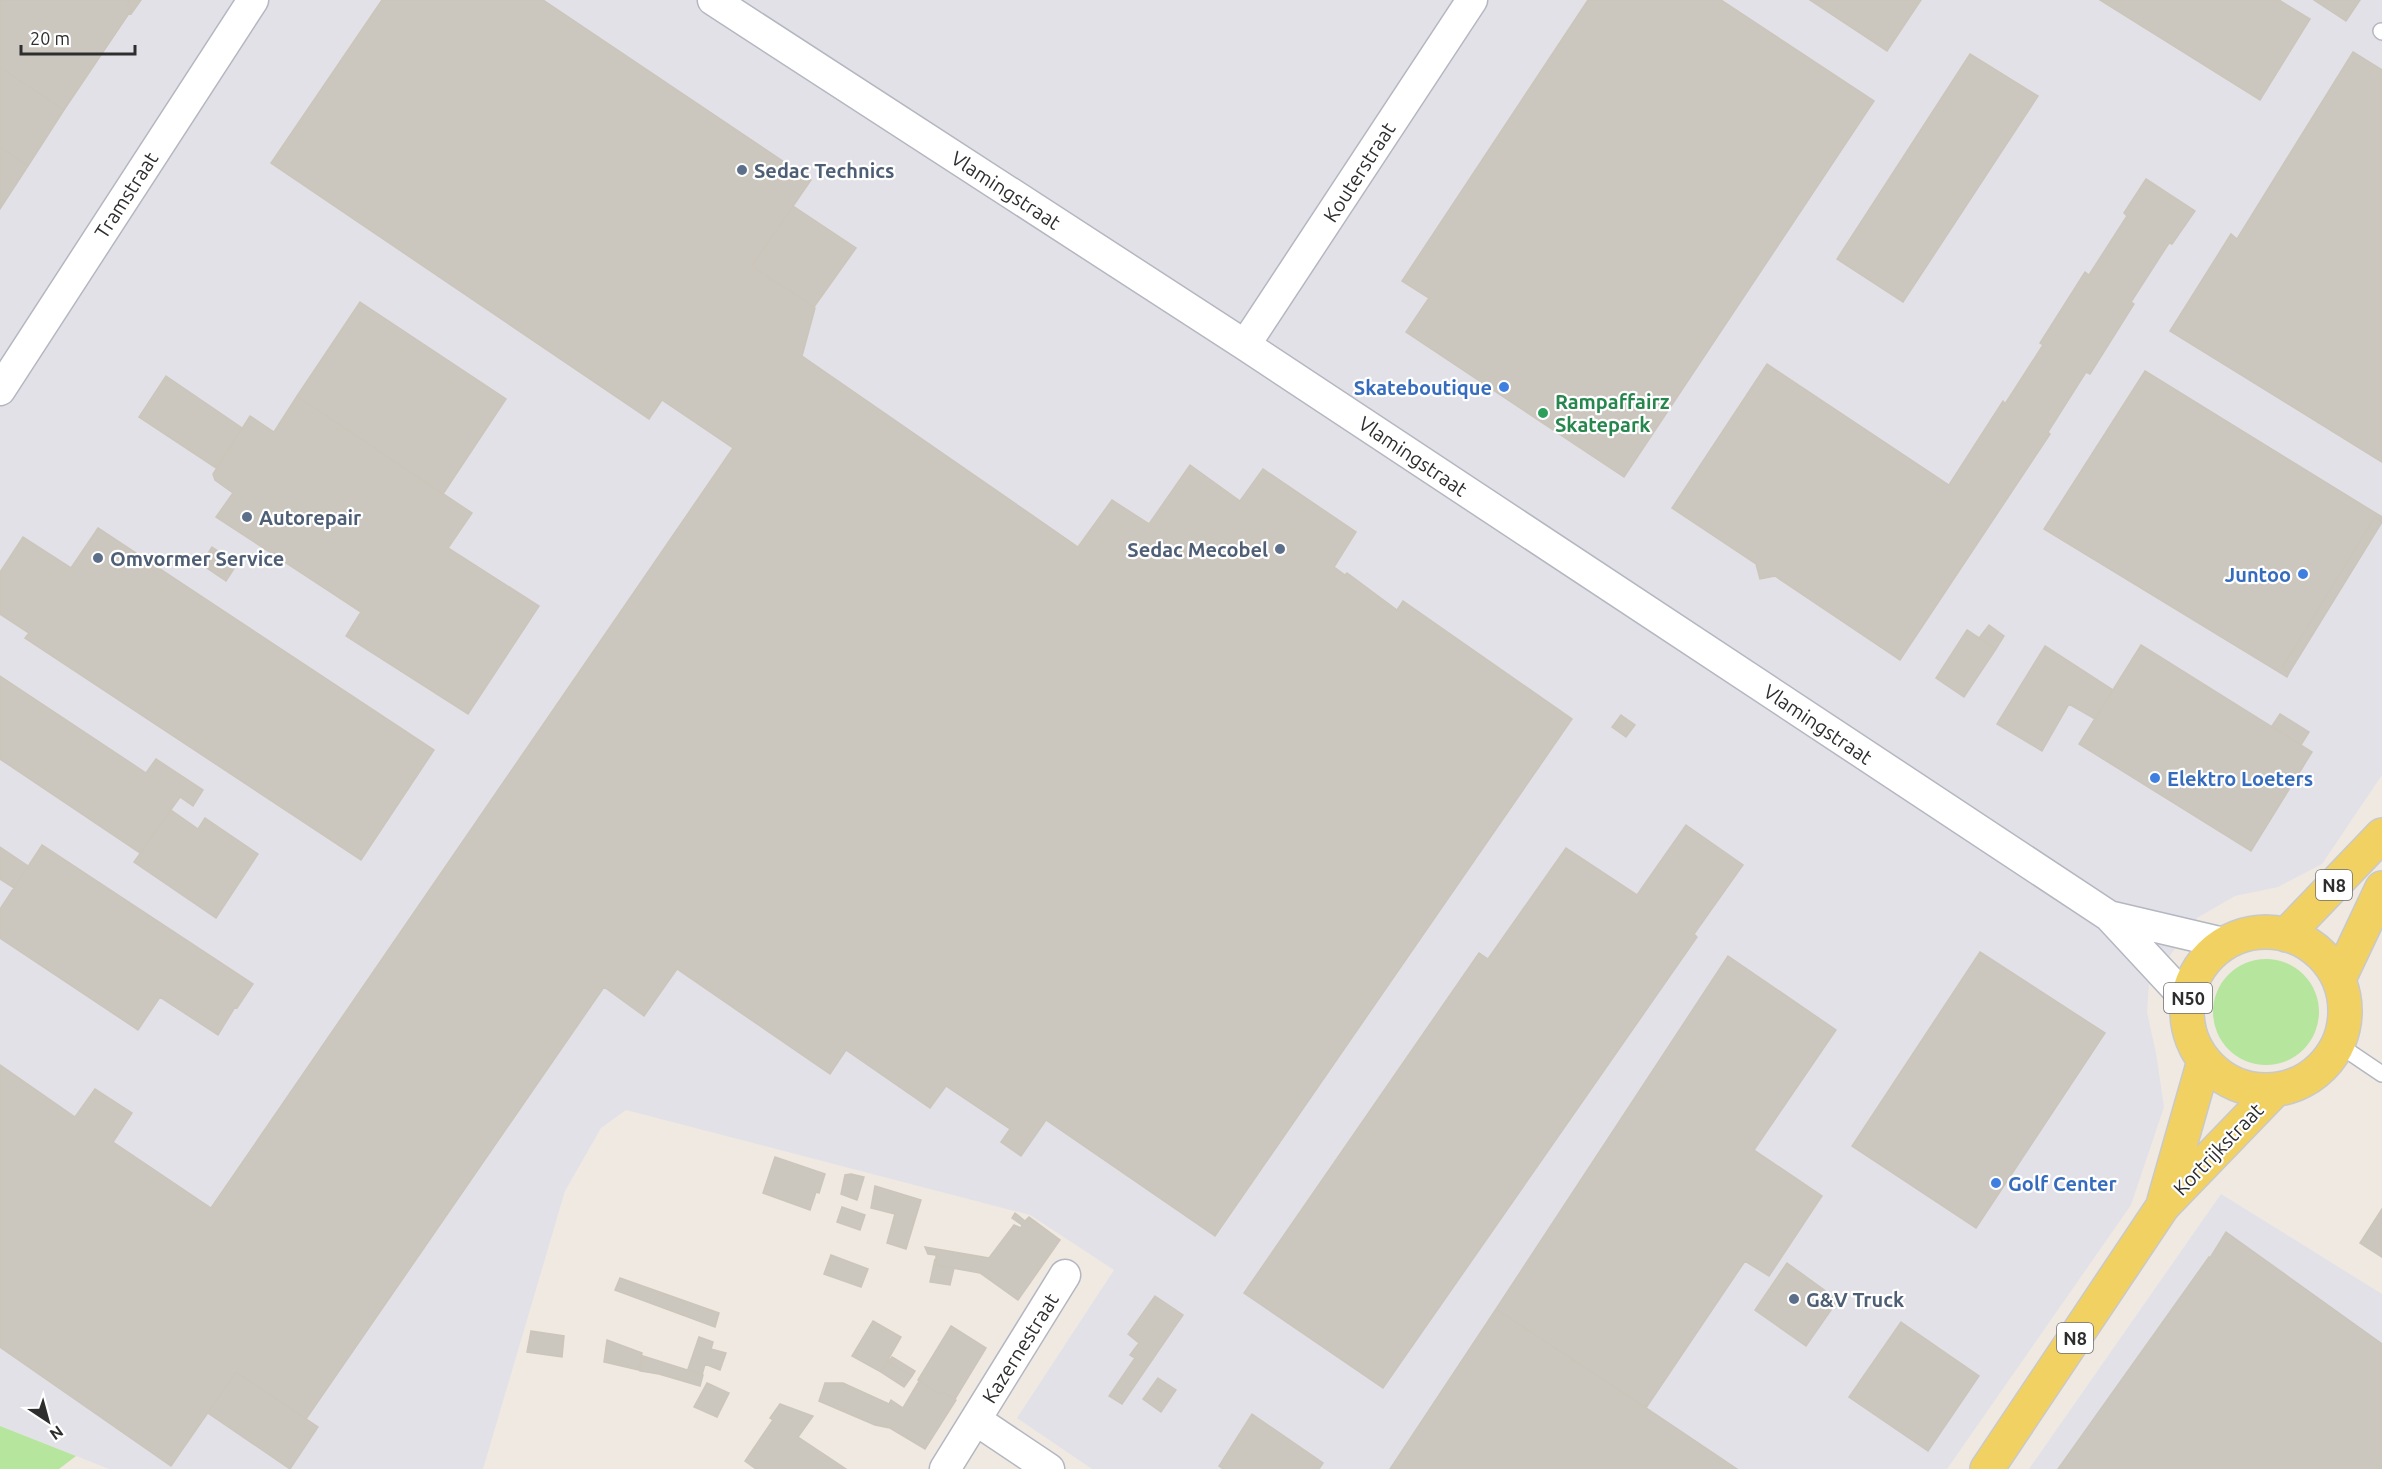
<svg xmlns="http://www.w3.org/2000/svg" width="2382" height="1469" viewBox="0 0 2382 1469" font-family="Ubuntu,sans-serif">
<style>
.industrial{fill:#e3e1e8}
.green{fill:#b6e59e}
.building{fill:#cbc7bf;stroke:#cbc5ba;stroke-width:1.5}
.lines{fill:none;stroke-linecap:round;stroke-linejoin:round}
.lane-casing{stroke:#b4b7c1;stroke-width:18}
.street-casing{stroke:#b4b7c1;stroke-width:33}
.primary-casing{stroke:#c9c9c9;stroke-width:36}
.lane{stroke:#fff;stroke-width:15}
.street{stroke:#fff;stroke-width:30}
.primary{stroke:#f2d163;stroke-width:33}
.service-dot{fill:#5c6f8a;stroke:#fff;stroke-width:2}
.shop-dot{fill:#3f7fe0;stroke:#fff;stroke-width:2}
.leisure-dot{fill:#2e9e5b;stroke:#fff;stroke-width:2}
.labels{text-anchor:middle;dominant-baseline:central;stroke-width:4.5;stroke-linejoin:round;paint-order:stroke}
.shield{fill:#fff;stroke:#6d6d6d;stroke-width:1.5}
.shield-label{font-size:18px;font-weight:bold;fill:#2e2e2e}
.service-label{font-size:20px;font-weight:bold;fill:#4e5e75;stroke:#fff;text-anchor:start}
.street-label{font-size:20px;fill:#2e2e2e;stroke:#fff}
.shop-label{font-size:20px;font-weight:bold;fill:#366cbe;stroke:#fff;text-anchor:end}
.leisure-label{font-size:20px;font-weight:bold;fill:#27864d;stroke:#fff;text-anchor:start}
</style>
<rect width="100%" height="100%" fill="#efe9e1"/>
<path class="industrial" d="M0,0h2382v775l-60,89 -44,23 -43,9 -38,22 -48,67 -2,27 9,41 8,54 -33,98 -184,264h-855l-75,-51 97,-148 -84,-55 -404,-105 -25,18 -36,63 -82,278h-374l-109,-43z
M2221,1194l161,100v175h-353z"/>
<path class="green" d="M2213 1012a53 53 0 1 1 106 0a53 53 0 1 1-106 0Z
M0,1426l76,30 -17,13h-59z"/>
<path class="building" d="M0,0h130l-3,5 5,4 -68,101 -64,-43z
M130,0h11l-10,14 -3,-1 4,-4 -5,-4z
M382,0h161l268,180 -59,86 63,42 -13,48 276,191 34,-47 37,24 41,-59 50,36 23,-32 93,63 -22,35 11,8 2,-2 50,37 6,-9 169,118 -357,517 -169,-116 -25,36 -20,-14 9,-13 -64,-43 -16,22 -84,-58 -16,24 -153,-105 -33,47 -40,-29 -298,432 -70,-47 -65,94 -171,-119v-282l75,52 20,-28 37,24 -19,29 98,66 522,-760 -71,-48 -13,19 -378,-256z
M1588,0h133l153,101 -250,376 -218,-145 23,-34 -27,-17z
M1810,0h111l-34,51z
M2100,0h179l31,19 -50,81z
M2314,0h46l-14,21z
M2353,52l29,18v392l-212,-131 61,-97 6,5z
M1970,54l68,42 -135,206 -66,-43z
M0,67l64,43 -36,56 -28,-19z
M0,147l28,19 -28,43z
M2146,179l49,32 -23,33 -3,-1 -38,59 3,2 -44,70 -4,-2 -38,60 2,2 -150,226 -125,-84 -15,3 -4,-15 -84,-56 95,-144 182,121 54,-84 2,3 38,-59 -3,-2 45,-71 4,3 38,-59 -3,-3z
M793,206l63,42 -42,59 -62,-41z
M360,302l146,97 -63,95 -146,-98z
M2145,371l237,146v5l-7,-5 -93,151 7,5 -2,4 -243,-148z
M166,376l76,52 -26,40 -77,-51z
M297,396l175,117 -24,35 91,58 -71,108 -122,-78 15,-24 -145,-95 17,-24 -18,-13 -2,-6 37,-58 24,16z
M2375,517l7,5 -93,151 -7,-5z
M98,528l336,222 -73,110 -336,-222 4,-5 -29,-19v-42l23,-35 48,31z
M212,547l25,17 -11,17 -25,-17z
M1989,625l15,11 -8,13 -17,-11z
M1967,630l29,19 -32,48 -28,-19z
M2141,645l171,107 -61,99 -172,-107z
M2045,646l68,44 -18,29 -26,-15 -27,47 -45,-27z
M0,676l146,97 10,-14 47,31 -10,16 -13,-9 -40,56 -140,-94z
M2280,714l29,18 -8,13 -29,-19z
M1621,715l14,10 -9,12 -14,-10z
M171,810l27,19 7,-11 53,36 -42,64 -82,-56z
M1686,825l57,40 -49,69 3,3 -314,451 -139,-95 235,-340 9,6 78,-111 71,47z
M42,845l211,139 -16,24 -2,-1 -17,28 -58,-38 -22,33 -138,-92v-29z
M0,847l28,19 -14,22 -14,-9z
M1980,952l125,81 -129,195 -124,-82z
M1728,956l108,74 -82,120 68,46 -53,80 -24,-15 -99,147 -150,-99z
M775,1157l50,17 -6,19 -3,-1 -6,18 -47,-17z
M851,1174l13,3 -7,23 -16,-6 4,-19z
M875,1186l46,14 -15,49 -19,-6 8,-29 -24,-6z
M842,1207l23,8 -5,15 -23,-8z
M2382,1209v48l-22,-14z
M1015,1213l10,8 4,-4 31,23 -42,60 -38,-27 -44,-8v-10l-8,-1 -3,-7 64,11 25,-33 7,3 1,-3 -10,-7z
M2226,1232l156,112v125h-324l151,-212 1,1z
M831,1255l37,14 -7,18 -37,-13z
M935,1259l1,6 18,3 -4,17 -20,-3z
M1787,1263l51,37 -32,46 -51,-36z
M620,1278l99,35 -4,14 -100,-37z
M1155,1296l28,19 -61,89 -13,-8 26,-38 -5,-3 9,-12 -11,-9z
M1496,1309l150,99 91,61h-347z
M873,1321l28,16 -20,35 -29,-16z
M1901,1322l78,54 -51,75 -79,-54z
M951,1326l35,22 -31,51 -12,-7 -2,3 -23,-15z
M531,1331l33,5 -2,21 -35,-5z
M699,1337l14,5 -2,7 15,4 -6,17 -15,-6 -3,11 -14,-6z
M607,1340l35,13 -3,17 -35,-8z
M643,1356l60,19 -3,11 -41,-12 -19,-3z
M892,1357l23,14 -3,5 -24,-14z
M888,1362l24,14 -8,11 -23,-15z
M236,1372l82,55 -28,42 -82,-56z
M1158,1378l18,12 -15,22 -18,-13z
M919,1381l22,14 2,-3 13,8 -31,49 -35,-21 -15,-3 -56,-24 6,-18h18l46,21 2,-4 12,8z
M707,1383l22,10 -12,24 -23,-10z
M780,1404l33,12 -15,21 48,32h-90l-11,-8 28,-41 -3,-2z
M1252,1414l71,49 -4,6h-96l-4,-3z"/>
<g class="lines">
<defs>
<path id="lane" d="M2381,31l1,1
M2339,1045l43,29"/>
<path id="street" d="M713,0l532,345 864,571 79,85
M1245,345l227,-345
M0,390l253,-390
M2109,916l115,27
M976,1420l73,49
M945,1469l120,-194"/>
<path id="primary" d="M2187 1011a79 79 0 1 1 158 0a79 79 0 1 1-158 0Z
M2286,935l96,-100
M2339,979l43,-91
M2164,1201l40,-140
M1987,1469l176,-263 110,-114"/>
</defs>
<use href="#lane" class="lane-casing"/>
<use href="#street" class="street-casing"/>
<use href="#primary" class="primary-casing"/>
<use href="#lane" class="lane"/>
<use href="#street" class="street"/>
<use href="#primary" class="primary"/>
</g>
<g class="service-dot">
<circle cx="742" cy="170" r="6"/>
<circle cx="247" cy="517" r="6"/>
<circle cx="1280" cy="549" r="6"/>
<circle cx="98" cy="558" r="6"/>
<circle cx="1794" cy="1299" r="6"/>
</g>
<g class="shop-dot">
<circle cx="1504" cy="387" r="6"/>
<circle cx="2303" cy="574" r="6"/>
<circle cx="2155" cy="778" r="6"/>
<circle cx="1996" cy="1183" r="6"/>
</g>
<circle class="leisure-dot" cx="1543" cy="413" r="6"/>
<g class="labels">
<g class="shield">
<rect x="2316" y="870" width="36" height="30" rx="4.5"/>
<rect x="2164" y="983" width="48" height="30" rx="4.5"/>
<rect x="2057" y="1323" width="36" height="30" rx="4.5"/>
</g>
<g class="shield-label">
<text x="2334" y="885">N8</text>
<text x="2188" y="998">N50</text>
<text x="2075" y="1338">N8</text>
</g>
<g class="service-label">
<text x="754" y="170">Sedac Technics</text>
<text x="259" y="517">Autorepair</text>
<text x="1268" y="549" text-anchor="end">Sedac Mecobel</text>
<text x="110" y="558">Omvormer Service</text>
<text x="1806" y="1299">G&amp;V Truck</text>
</g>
<g class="street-label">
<text transform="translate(1359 172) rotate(-57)">Kouterstraat</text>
<text transform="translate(1006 190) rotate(33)">Vlamingstraat</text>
<text transform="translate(126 195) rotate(-57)">Tramstraat</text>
<text transform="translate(1413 456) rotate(34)">Vlamingstraat</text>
<text transform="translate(1818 724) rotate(34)">Vlamingstraat</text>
<text transform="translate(2218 1149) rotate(-46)">Kortrijkstraat</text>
<text transform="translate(1020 1348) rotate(-58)">Kazernestraat</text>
</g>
<g class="shop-label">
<text x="1492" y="387">Skateboutique</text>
<text x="2291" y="574">Juntoo</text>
<text x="2167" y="778" text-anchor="start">Elektro Loeters</text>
<text x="2008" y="1183" text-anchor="start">Golf Center</text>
</g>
<g class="leisure-label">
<text x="1555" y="401">Rampaffairz<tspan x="1555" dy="23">Skatepark</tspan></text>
</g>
</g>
<g transform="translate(48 1421) rotate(144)" stroke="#ffffff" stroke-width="4.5" paint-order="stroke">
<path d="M0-4.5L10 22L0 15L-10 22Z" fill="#2e2e2e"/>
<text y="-9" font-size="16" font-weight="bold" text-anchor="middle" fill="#2e2e2e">N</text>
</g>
<path d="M21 45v9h114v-9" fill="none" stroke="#2e2e2e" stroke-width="3"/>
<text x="30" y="45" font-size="18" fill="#2e2e2e" stroke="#ffffff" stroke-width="4.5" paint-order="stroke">20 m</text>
</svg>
